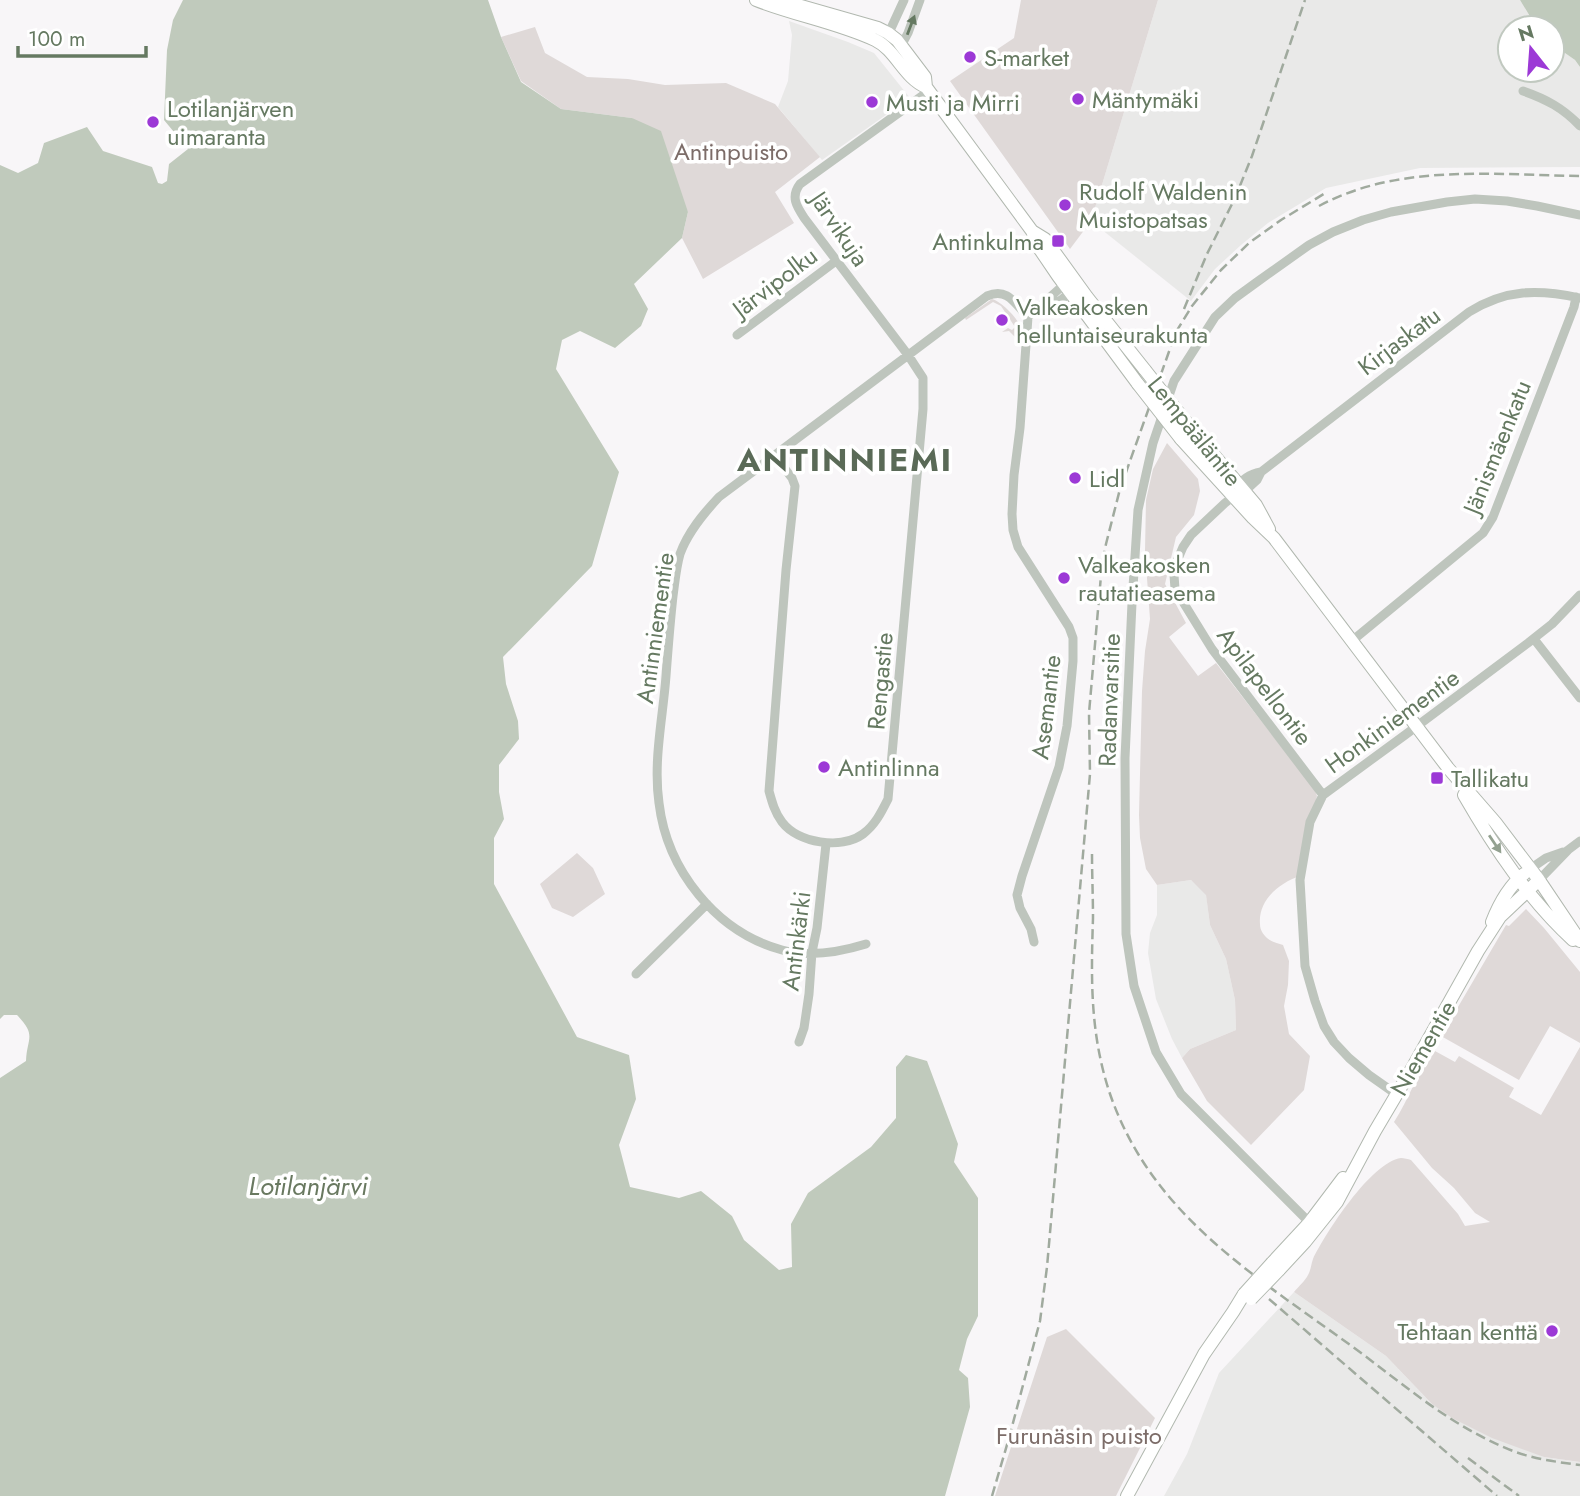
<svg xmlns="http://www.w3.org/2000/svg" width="1580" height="1496" viewBox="0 0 1580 1496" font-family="Jost,sans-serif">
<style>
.built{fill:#e9e9e8}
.green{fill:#dfd9d8}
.water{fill:#c0cabc}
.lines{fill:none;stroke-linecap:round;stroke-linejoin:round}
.major-casing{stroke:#b1b8af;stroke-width:14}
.minor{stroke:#bec5bd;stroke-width:9}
.major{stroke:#fff;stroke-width:12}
.rail{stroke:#a0aa9e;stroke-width:2.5;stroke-dasharray:10 5;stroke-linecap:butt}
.major-bridge-casing{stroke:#b1b8af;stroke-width:14;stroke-linecap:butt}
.major-bridge{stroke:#fff;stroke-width:12}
.oneway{fill:#657961}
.oneway2{fill:#93a190}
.poi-dot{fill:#9c39d6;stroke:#fff;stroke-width:2.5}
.labels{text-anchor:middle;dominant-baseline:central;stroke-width:7;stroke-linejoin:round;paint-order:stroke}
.poi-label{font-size:24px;fill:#657961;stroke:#fff;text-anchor:start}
.park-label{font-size:24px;fill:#7c6c68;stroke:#fff}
.street-label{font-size:24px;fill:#657961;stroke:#fff}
.water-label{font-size:26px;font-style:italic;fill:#697960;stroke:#fff}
.district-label{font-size:32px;font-weight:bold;letter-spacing:2px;fill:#5a6a57;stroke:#fff}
</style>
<rect width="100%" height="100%" fill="#f8f6f8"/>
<path class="built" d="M1158,0h362l17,28h-27v42h42v-26l23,16 5,7v100l-160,1 -94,20 -58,35 -27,22 -26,24 -24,32 -100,-80z
M789,21l59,21 26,11 36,45 -88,62 -44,-53 10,-26 4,-46z
M1191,880l15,14 4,31 16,34 9,41 1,30 -46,19 -8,9 -10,-19 -16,-40 -8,-46 2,-20 7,-18v-30z
M1294,1292l92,64 46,48 112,53 36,5v34h-416l23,-42 32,-81z"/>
<path class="green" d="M1021,0h137l-67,221 -21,28 -120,-168 64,-43z
M535,27l10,26 42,24 41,2 37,6 61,-2 49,21 45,53 -45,35 19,31 -91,56 -21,-41 6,-26 -56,-94 -71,-9 -40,-28 -20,-44z
M992,299c9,2 27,20 29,30 1,3 0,10 -1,13l-11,-11 -7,1 6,-4 4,2 3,-3 -14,-21 -8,-4 -27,18 -1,-2z
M1167,443l31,36 2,12 -6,24 -18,22 -11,47 21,39 -17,14 29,39 18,-13 99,127 2,6 -17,80c-21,7 -42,24 -40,48 0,6 3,10 7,14 4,4 11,5 16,7l6,16 -1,24 -4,21 5,28 21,22 -6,34 -53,55 -44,-44 -25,-43 8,-9 46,-19 -1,-30 -9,-41 -16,-34 -4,-30 -15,-15 -34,5 -11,-16 -6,-31 -1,-23 3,-124 3,-40 5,-32 -5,-68 1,-51 7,-31z
M577,853l16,15 12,26 -32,23 -21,-9 -12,-24z
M1526,909l18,19 36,44v71l-30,-17 -31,54 -78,-44 65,-111 3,1z
M1580,1047v415l-36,-5 -52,-19 -40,-20 -20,-14 -46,-48 -92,-64c5,-6 11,-11 14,-17 3,-5 3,-11 5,-16 12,-25 58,-97 88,-101 3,0 7,1 10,2l47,54 7,12 25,-4 -15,-9 -21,-25 -22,-20 -38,-46c15,-23 23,-50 41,-71l20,11 4,-6 55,32 -5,9 32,18z
M1066,1329l89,89 -39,78h-121l52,-159z"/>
<path class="water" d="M183,0h305l13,37 20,45 40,27 71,9 29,13 27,81 -6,26 -48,46 14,25 -7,17 -26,22 -35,-17 -18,9 -6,29 63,103 -27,94 -89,91 3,27 12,37 1,18 -20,26v27l5,27 -10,19v46l83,153 52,18 7,44 -17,46 11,42 49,11 22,-7 31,25 12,24 35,30 13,-3 -1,-43 17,-31 63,-46 25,-29v-51l10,-12 21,6 31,83 -4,18 24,36v118l-11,23 -8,31 9,8 2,29 -25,89h-945v-418l26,-17c1,-24 11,-25 -9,-46h-13l-4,4v-854l18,8 20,-10 6,-20 43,-16 16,24 49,16 6,16 4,1 5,-3 2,-17 19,-15 -24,-29 3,-70 6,-30z
M1520,0h60v67l-5,-7 -23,-16v-16h-15z"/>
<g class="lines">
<defs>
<path id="major" d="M756,0c38,15 83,23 119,40 21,10 29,38 51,47l106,144 7,17 19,28 80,108
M780,0l98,28 10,5 9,7 28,37 1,10
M1032,231l13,8 42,58 58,73
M1186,422l70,83 13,24
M1181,439l72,79 21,20 174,230 47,54 44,58 41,61
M1464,795c30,52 65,105 109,145
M1492,922c7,-18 17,-36 32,-48
M1272,1263l37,-40 34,-45
M1279,1270l26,-28 32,-40 38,-71 39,-66 64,-114 22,-34 39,-37
M1127,1496l77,-142 29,-42 11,-18"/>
</defs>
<use href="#major" class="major-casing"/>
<path class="minor" d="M887,37l17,-37
M900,48l8,-15 12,-33
M1523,91c23,8 40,17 57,35
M1039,312l22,-12 9,-8
M1028,317l-8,111 -6,47 -2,39 1,16 5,17 51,80 4,11v23l-6,65 -8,41 -37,109 -5,19 3,13 11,21 3,13
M1028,317l40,-36
M737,335l99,-74
M775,456l17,22 3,8 -9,84 -17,221c3,11 6,22 13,31 16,21 59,28 81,12 12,-9 18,-21 25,-35l35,-390v-31l-15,-23 -103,-136c-8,-12 -15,-22 -5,-35l129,-93
M1261,472l-4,8 -12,11 -11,5 -9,7 -34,32 -8,12 -6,14 -3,14 1,14 37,60 111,146
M1237,488c5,-9 14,-14 24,-16l208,-160c37,-23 69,-23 111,-14
M1534,639l46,59
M1353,640l130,-107 10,-16 81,-210 2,-10
M1530,869l16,-11 17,-6
M1539,880l29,-30 12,-9
M866,944c-26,8 -58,13 -84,6 -66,-18 -115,-80 -123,-147 -6,-42 4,-86 7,-127 2,-27 4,-53 7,-80 2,-14 3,-28 7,-42 8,-22 23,-40 39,-57l268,-201c21,-9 28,8 41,21
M636,974l71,-70
M799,1042l5,-14 5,-34 3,-42 5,-24 9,-84
M1396,1094l-27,-19 -20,-17 -15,-16 -10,-16 -9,-25 -10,-35 -5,-86 10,-58 13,-27 82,-60 123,-92 24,-19 28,-29
M1313,1226l-132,-132 -25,-42 -22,-66 -8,-52 -1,-176 7,-155 6,-93 15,-67 21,-62 41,-64 20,-19 22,-16 52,-37 24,-13 30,-12 28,-8 56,-10 28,-3 32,2 30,5 43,9"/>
<use href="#major" class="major"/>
<path class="rail" d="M1319,206c80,-43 174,-31 261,-30
M1184,309l23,-55 28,-56 17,-42 53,-156
M1092,854c0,21 1,42 1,64 -2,60 -3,114 16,173 41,123 145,184 244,256 53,39 97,79 160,104 21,8 44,11 67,14
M1269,1299l228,197
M1468,1458l51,38
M992,1496l17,-58 31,-117 7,-54 43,-493 -1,-61 13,-149 4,-20 14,-55 56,-157 16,-26 29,-36 28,-27 32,-23 46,-28"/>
<defs>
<path id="major-bridge" d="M1145,370l41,52
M1138,384l43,55
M1244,1294l28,-31
M1251,1299l28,-29"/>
</defs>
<use href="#major-bridge" class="major-bridge-casing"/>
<use href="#major-bridge" class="major-bridge"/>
</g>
<defs><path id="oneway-solid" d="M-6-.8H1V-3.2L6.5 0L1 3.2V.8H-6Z" transform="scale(1.75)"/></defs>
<use class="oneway" href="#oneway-solid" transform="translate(911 25) rotate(-69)"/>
<use class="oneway2" href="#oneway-solid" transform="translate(1495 844) rotate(56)"/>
<g class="poi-dot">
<circle cx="970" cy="57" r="7"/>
<circle cx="1078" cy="99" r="7"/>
<circle cx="872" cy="102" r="7"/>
<circle cx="153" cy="122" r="7"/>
<circle cx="1065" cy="205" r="7"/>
<rect x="1051" y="234" width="14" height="14" rx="3.5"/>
<circle cx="1002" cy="320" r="7"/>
<circle cx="1075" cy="478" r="7"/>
<circle cx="1064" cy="578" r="7"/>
<circle cx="824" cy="767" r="7"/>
<rect x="1430" y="771" width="14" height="14" rx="3.5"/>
<circle cx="1552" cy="1331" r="7"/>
</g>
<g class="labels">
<g class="poi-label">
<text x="984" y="57">S-market</text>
<text x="1092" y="99">Mäntymäki</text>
<text x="886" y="102">Musti ja Mirri</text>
<text x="167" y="108">Lotilanjärven<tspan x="167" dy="28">uimaranta</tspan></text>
<text x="1079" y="191">Rudolf Waldenin<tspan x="1079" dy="28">Muistopatsas</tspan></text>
<text x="1044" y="241" text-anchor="end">Antinkulma</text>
<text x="1016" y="306">Valkeakosken<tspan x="1016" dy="28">helluntaiseurakunta</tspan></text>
<text x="1089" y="478">Lidl</text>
<text x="1078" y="564">Valkeakosken<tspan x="1078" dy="28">rautatieasema</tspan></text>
<text x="838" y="767">Antinlinna</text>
<text x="1451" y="778">Tallikatu</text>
<text x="1538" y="1331" text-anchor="end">Tehtaan kenttä</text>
</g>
<g class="park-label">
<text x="731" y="151">Antinpuisto</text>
<text x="1079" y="1435">Furunäsin puisto</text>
</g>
<g class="street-label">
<text transform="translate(840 229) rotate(56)">Järvikuja</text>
<text transform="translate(775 282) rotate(-37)">Järvipolku</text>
<text transform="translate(1399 341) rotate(-37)">Kirjaskatu</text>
<text transform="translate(1195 431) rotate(51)">Lempääläntie</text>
<text transform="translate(1497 447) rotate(-68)">Jänismäenkatu</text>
<text transform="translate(655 628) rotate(-82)">Antinniementie</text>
<text transform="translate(880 681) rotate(-85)">Rengastie</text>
<text transform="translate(1265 686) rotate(53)">Apilapellontie</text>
<text transform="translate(1109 700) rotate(-88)">Radanvarsitie</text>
<text transform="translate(1046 707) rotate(-83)">Asemantie</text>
<text transform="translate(1392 721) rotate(-36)">Honkiniementie</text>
<text transform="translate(796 941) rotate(-83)">Antinkärki</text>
<text transform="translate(1423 1048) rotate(-60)">Niementie</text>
</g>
<g class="water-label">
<text x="308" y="1186">Lotilanjärvi</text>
</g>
<g class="district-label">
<text x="845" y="460">ANTINNIEMI</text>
</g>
</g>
<g transform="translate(1531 49) rotate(343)"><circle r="33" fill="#ffffff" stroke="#c1c9c0" stroke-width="2"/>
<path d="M0-5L12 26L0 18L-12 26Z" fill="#9c39d6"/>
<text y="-10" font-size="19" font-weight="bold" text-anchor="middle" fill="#657961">N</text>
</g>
<path d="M18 46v10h128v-10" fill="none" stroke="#657961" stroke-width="3.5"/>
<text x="28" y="46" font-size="21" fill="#657961" stroke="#ffffff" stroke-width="5" paint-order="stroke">100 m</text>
</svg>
